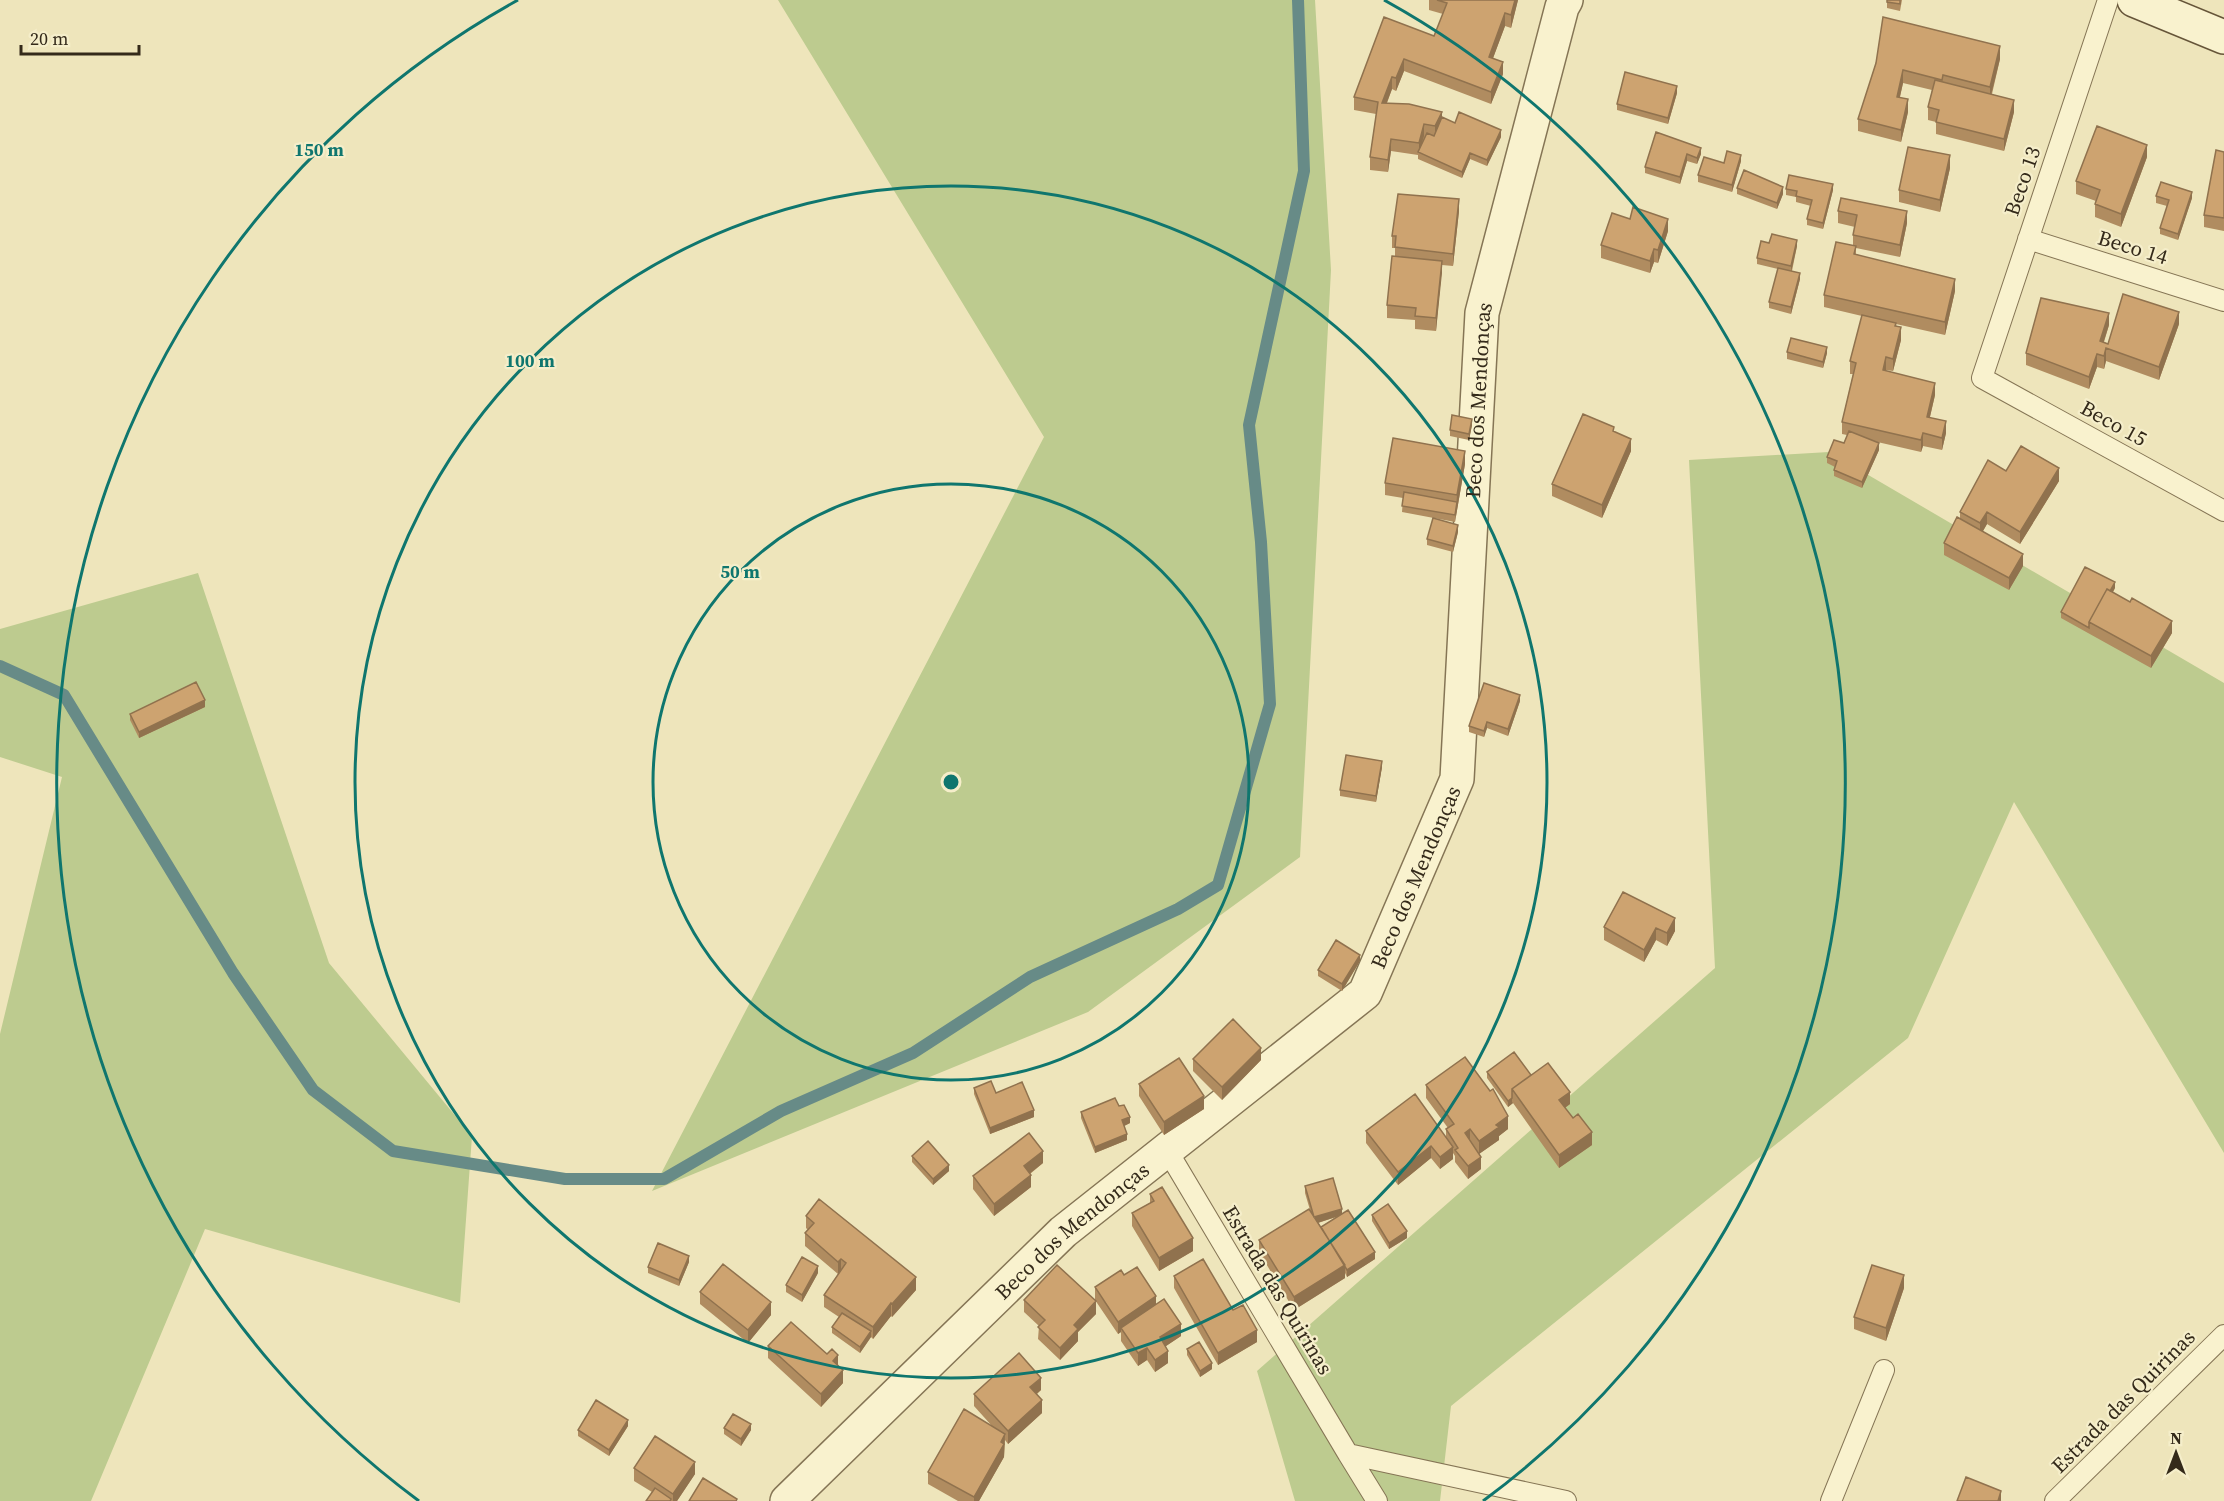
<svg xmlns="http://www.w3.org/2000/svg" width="2224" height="1501" viewBox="0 0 2224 1501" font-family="'Source Serif 4',serif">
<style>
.green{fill:#bdcb8f}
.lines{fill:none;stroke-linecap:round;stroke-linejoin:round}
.stream{stroke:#678b87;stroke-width:12}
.service-casing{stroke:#857555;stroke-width:22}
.minor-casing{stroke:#857555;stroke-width:36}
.secondary-casing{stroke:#665539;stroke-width:36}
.service{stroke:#f9f2ce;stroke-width:20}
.minor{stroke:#f9f2ce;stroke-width:33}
.secondary{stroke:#f9f2ce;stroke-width:33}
.wall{fill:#b08c60;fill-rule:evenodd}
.shaded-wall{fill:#90724e}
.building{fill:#cda370;stroke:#90724e;stroke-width:1.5}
.ring{fill:none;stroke:#0f766e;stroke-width:3}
.labels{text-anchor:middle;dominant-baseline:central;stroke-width:4.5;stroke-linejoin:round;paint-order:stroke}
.street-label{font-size:21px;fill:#342a1a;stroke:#f5eeca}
.centre{fill:#0f766e;stroke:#f5eeca;stroke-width:3}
.ring-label{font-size:18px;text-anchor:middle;font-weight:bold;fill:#0f766e;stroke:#f5eeca;stroke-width:4.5;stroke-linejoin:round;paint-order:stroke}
</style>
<rect width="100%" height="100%" fill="#eee5bb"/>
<path class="green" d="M778,0h537l16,270 -31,587 -212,155 -436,179 392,-754z
M1829,452l395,231v470l-210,-351 -106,236 -457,368 -11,95h-145l-38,-130 458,-403 -26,-508z
M198,573l131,390 143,173 -12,167 -255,-74 -114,272h-91v-467l62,-257 -62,-20v-128z"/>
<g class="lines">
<path class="stream" d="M0,666l64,29 169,278 80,117 80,61 172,28h99l117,-68 132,-58 117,-76 148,-68 40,-24 52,-181 -9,-162 -12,-117 55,-254 -6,-171"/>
<defs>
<path id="service" d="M2108,0l-126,378 242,133
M2028,239l196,62
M1167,1150l181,304 218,47
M1348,1454l29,47
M1831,1501l53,-131
M2055,1501l169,-166"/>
<g id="minor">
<path id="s1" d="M787,1501l276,-269 302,-239 92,-214 25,-466 80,-306 4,-7"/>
</g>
<path id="secondary" d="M2134,0l90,37"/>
</defs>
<use href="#service" class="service-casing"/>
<use href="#minor" class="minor-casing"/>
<use href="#secondary" class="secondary-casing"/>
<use href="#service" class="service"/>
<use href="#minor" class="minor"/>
<use href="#secondary" class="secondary"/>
</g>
<path class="wall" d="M1429,0h89l-7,28 -6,-2 -12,32 10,16 -12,30 -87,-33 -8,20 -4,-2 -5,14 55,15 13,5 46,14 -14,29 -17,-7 -8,19 -44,-19v-4l-27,-4 -3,21 -18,-2v-13l6,-43 -22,-4v-13l80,-61 9,-22 -14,-4z
M1887,0h15l-2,11 -13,-3z
M2000,59l-8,35 22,18 -10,39 -68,-17v-12l-8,-2v-13l4,-17 -29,-7 -3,14 8,15 -7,30 -43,-11v-12l18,-56z
M1677,93l-9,31 -51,-14v-6z
M1656,132l45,22 -4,10 -10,-3 -7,23 -35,-11v-6z
M2224,152v79l-20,-4v-12z
M2147,157l-26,70 -26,-10v-13l1,-3 -20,-7v-13z
M1741,161l-9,31 -34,-10v-7l26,-12z
M1950,168l-10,44 -41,-10v-12z
M1737,188l46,6 -6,15 -40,-15z
M1786,189l47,1 -10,39 -16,-4v-6l4,-13 -15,-4v-5l-10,-2z
M2156,196l36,2 -14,42 -18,-6v-6l7,-22 -11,-3z
M1459,211l-6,55 -11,-1 -6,66 -21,-2v-9l-28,-2v-13l8,-48v-9h-3v-12z
M1838,211l69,12 -7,34 -44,-9v6l99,37 -10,44 -49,-11 5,16 -8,31 -7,-1v1l49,24 -5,22 16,16 -4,17 -19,-4 -2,6 -48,-11 6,9 -17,38 -28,-12v-6l1,-3 -8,-4v-6l17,-14 3,-8 -5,-1v-12l11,-48h-3v-13l12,-45 -38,-9v-12l29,-50v-10l2,-8 -17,-4z
M1668,231l-10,32 -4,-1 -4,11 -49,-15v-13z
M1769,243l28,3 -5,25 8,8 -9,35 -22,-6v-6l9,-33 -21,-5v-6z
M2179,324l-20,56 -53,-19 -2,8 -7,-2 -8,22 -63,-24v-12l83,-28 -5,17 4,2z
M1787,352l40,1 -4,15 -36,-9z
M1472,425l-3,15 -19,-4v-6z
M1614,431l17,20 -29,67 -50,-22v-12z
M1465,464l-10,58 -53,-10 1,-14 -18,-3v-12z
M2006,471l53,10 -39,63 -33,-20 -4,7 40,35 -14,24 -65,-35v-12l16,-24v-7z
M1458,532l-5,20 -26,-7v-6z
M2115,588l-2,4 59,41 -21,35 -90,-50v-6z
M1520,701l-12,35 -21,-8 -3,9 -15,-5v-6z
M205,707l-66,31 -9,-18v-6z
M1382,767l-6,35 -36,-6v-6z
M1623,892l52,39 -8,15 -11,-6 -12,22 -40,-22v-13z
M1360,961l-18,30 -24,-15v-6z
M1193,1059l68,1 -39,40 -29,-29z
M1487,1072l44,3 39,29 -5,4 27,37 -33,23 -46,-65 -5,4 -21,-29z
M1139,1084l65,25 -40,26 -25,-39z
M1426,1085l82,44 -9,7v4l-20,14 2,15 -13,10 -13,-17v-6l-2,-3v6l-13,10 -9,-11 -33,27 -32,-42v-12l80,5v-7l2,-1 -22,-30z
M974,1088l22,5 38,24 -44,17 -16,-40z
M1119,1106l11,17 -6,3 3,14 -32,13 -14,-35v-6z
M912,1156l37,15 -16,14 -21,-23z
M1043,1163l-13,11 1,13 -37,29 -21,-27v-13z
M1305,1186l37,27 33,46 -28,18 -2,-4v5l-51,32 -35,-58v-12l51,-30 -5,-17zM1336,1217l-15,10 -3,-4z
M1150,1194l43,57 -34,20 -27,-45v-13l18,-10z
M1372,1215l35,23 -18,11 -17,-28z
M806,1216l110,74 -24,27 -1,-1 -18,23 -2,-2 -11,16 -28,-20v-6l7,-10 -15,-10v-12l14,-21 -33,-28v-13l3,-3 -2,-2z
M689,1262l-10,24 -31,-13v-6z
M818,1273l-16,29 -16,-10v-7z
M1124,1275l32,30 25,31 -15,10 2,17 -13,9 -8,-12 -9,6 -17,-25v-9l-3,2 -23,-34v-13z
M1174,1276l59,34 24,32 -39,23 -44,-77z
M1904,1288l-18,53 -32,-12v-12z
M700,1292l71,23 -23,28 -48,-39z
M1024,1300l72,14 -18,18v9l-18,19 -22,-21 1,-13 -15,-14z
M768,1346l70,20 5,17 -22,24 -53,-49z
M1187,1349l25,20 -12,8 -13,-22z
M1041,1390l-4,4 5,19 -34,31 -3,-4 -1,17 -25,44h-21l-30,-17v-12l64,-46 -18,-20v-12z
M628,1426l-19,30 -31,-20v-6z
M724,1428l27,2 -10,16 -17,-12z
M634,1468l61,6 -18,27h-31l6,-9 -18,-11z"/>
<path class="shaded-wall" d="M1515,0h3l-7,28v-13z
M1505,13v13l-16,43v-12z
M2000,46v13l-10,40v-12z
M1404,59v12l-8,20v-13z
M1503,62v12l-12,30v-12z
M1903,70v13l-6,26v-12z
M1392,77v12l-10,26v-12z
M1677,86v7l-9,31v-6z
M1908,99v13l-7,30v-12z
M2014,100v12l-10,39v-12z
M1442,112v12l-7,15v-13z
M1424,124v12l-5,17v-10z
M1501,130v7l-14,29v-6z
M1391,139v12l-3,21v-12z
M2147,145v12l-26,70v-13z
M1701,148v6l-4,10v-6z
M1470,153v6l-8,19v-6z
M1687,154v7l-7,23v-7z
M1741,155v6l-9,31v-7z
M1950,155v13l-10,44v-12z
M1833,184v6l-10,39v-6z
M1783,187v7l-6,15v-6z
M2192,192v6l-14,42v-6z
M1459,199v12l-6,55v-12z
M1907,211v12l-7,34v-12z
M1668,219v12l-10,32v-13z
M1797,240v6l-6,26v-6z
M1654,249v13l-4,11v-12z
M1442,261v12l-6,58v-13z
M1800,273v6l-9,35v-7z
M1955,279v12l-10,44v-13z
M2179,312v12l-20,56v-13z
M2109,313v12l-9,28v-12z
M1901,327v13l-8,31v-12z
M1827,347v6l-4,15v-6z
M2106,348v13l-2,8v-13z
M2097,354v13l-8,22v-12z
M1886,357v13l-3,12v-12z
M1935,383v12l-8,34v-12z
M1472,419v6l-3,15v-6z
M1946,421v12l-4,17v-12z
M1923,433v13l-2,6v-12z
M1631,439v12l-29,67v-13z
M1879,443v7l-17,38v-6z
M1465,451v13l-10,58 2,-27z
M2059,468v13l-39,63v-12z
M1987,512v12l-7,12v-13z
M1458,525v7l-5,20v-6z
M2023,554v12l-14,24v-12z
M2115,582v6l-21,37 -3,-2z
M2172,621v12l-21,35v-12z
M1520,695v6l-12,35v-7z
M205,700v7l-66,31v-6z
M1487,722v6l-3,9v-6z
M1382,761v6l-6,35v-6z
M1675,918v13l-8,15v-13z
M1656,928v12l-12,22v-12z
M1360,955v6l-18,30v-7z
M1261,1048v12l-39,40v-13z
M1570,1092v12l-11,8v-12z
M1204,1096v13l-40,26v-13z
M1512,1098v4l1,1 -5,4v-6z
M1034,1110v7l-44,17v-6z
M1508,1116v13l-9,7v4l-20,14v-13l17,-16z
M1130,1117v6l-8,4v-7z
M1470,1129v13l-5,-9z
M1592,1132v13l-33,23v-13z
M1127,1134v6l-32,13v-6z
M1431,1146v12l-33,27v-13z
M1453,1147v12l-13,10v-12z
M1043,1151v12l-19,15v-12z
M1481,1157v12l-13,10v-13z
M949,1165v6l-16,14v-6z
M1031,1175v12l-37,29v-12z
M1342,1209v6l-28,9v-7z
M1407,1231v7l-18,11v-6z
M1193,1238v13l-34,20v-13z
M1375,1252v7l-28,18v-7z
M689,1256v6l-10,24v-6z
M841,1259v12l-3,4v-13z
M1345,1265v13l-51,32v-13z
M818,1266v7l-16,29v-7z
M1904,1275v13l-18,53v-13z
M916,1277v13l-24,27v-13z
M1156,1296v12l-35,20v4l-3,2v-12z
M1096,1301v13l-18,18v9l-18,19v-12l14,-23z
M771,1302v13l-23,28v-13z
M891,1303v13l-18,23v-12z
M1181,1324v12l-21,14v-13z
M1257,1330v12l-39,23v-12z
M871,1331v6l-11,16v-6z
M1147,1348v12l-9,6v-13z
M1168,1351v12l-13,9v-12z
M838,1355v13l-5,-7z
M1212,1363v6l-12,8v-6z
M843,1370v13l-22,24v-13z
M1041,1378v12l-11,9v-12z
M1042,1400v13l-34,31v-13z
M628,1420v6l-19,30v-6z
M751,1424v6l-10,16v-7z
M1005,1434l-1,23 -25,44h-5v-4z
M695,1462v12l-18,27h-4v-7z
M2001,1491v10h-3z"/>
<path class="building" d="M1437,0h78l-4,15 -6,-2 -16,44 14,5 -12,30 -87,-33 -8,19 -4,-1 -10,26 27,1 33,8 -7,14 -11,-2 -5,19 -28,-4 -3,21 -18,-3 8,-55 -24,-5 30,-80 50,19 13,-33z
M1887,0h13v4l-13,-2z
M1883,17l117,29 -10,41 -47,-12 -1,5 -39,-10 -6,27 11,2 -7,31 -43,-11 18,-56z
M1625,72l52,14 -9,32 -51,-14z
M1935,80l79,20 -10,39 -68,-17 3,-12 -11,-3z
M1459,112l42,18 -14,30 -17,-7 -8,19 -44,-20 9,-19 7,3 8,-19 13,6z
M2097,126l50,19 -26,69 -26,-10 5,-14 -24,-9z
M1656,132l45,16 -4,10 -10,-4 -7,23 -35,-10z
M1908,147l42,8 -10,45 -41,-10z
M2216,150l8,2v66l-20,-3z
M1727,151l14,4 -9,30 -34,-10 6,-18 20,6z
M1744,170l39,17 -6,16 -40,-15z
M1789,175l44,9 -10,39 -16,-4 5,-19 -16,-4 1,-5 -11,-2z
M2161,182l31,10 -14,42 -18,-6 9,-28 -13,-4z
M1398,194l61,5 -6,55 -58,-7 1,-11h-4z
M1841,198l66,13 -7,34 -47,-10 4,-20 -19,-4z
M1633,207l35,12 -10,31 -4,-1 -4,12 -49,-16 11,-32 18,6z
M1772,234l25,6 -6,26 -34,-8 4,-17 8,2z
M1836,242l20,4 -2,8 101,25 -10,43 -121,-27z
M1392,256l50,5 -6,57 -21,-2 1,-8 -29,-3z
M1778,268l22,5 -9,34 -22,-5z
M2123,294l56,18 -20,55 -53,-19 -2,8 -7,-2 -8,23 -63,-24 15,-55 68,15 -9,28 8,3z
M1862,315l34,8 -1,3 6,1 -8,32 -7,-2 -3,13 52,13 -8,34 19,4 -4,17 -19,-5 -2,7 -79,-18 14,-59 -6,-2z
M1791,338l36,9 -4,15 -36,-10z
M1583,414l31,13 -1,4 18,8 -29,66 -50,-21z
M1452,415l20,4 -3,15 -19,-4z
M1849,431l30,12 -17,39 -28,-12 3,-9 -10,-4 7,-17 10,3z
M1393,438l72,13 -8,44 -72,-12z
M2021,446l38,22 -39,64 -33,-20 -7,11 -20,-11 28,-52 18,11z
M1404,492l53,10 -2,13 -53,-9z
M1957,517l66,37 -14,24 -65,-35z
M1433,518l25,7 -5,21 -26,-7z
M2085,567l30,15 -5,9 -3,-2 -18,33v6l-28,-16z
M2107,589l23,13 2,-4 40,23 -21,35 -62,-34z
M196,682l9,18 -66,32 -9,-18z
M1484,683l36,12 -12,34 -21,-7 -3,9 -15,-5z
M1346,755l36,6 -6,35 -36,-6z
M1623,892l52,26 -8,15 -11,-5 -12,22 -40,-23z
M1336,940l24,15 -18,29 -24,-14z
M1233,1019l28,29 -39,39 -29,-28z
M1514,1052l17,23 -19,14v9l-4,3 -21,-29z
M1465,1057l25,34 3,-2 15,27 -12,9 3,2 -20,14 -9,-12 -5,4 16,24 -13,9 -13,-16 3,-2 -12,-19 8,-5 -28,-39z
M1179,1058l25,38 -40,26 -25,-38z
M1548,1063l22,29 -11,8 14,18 5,-4 14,18 -33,23 -47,-66z
M991,1081l5,12 26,-11 12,28 -44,18 -16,-40z
M1415,1094l38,53 -13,10 -9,-11 -33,26 -32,-41z
M1115,1098l4,8 5,-1 6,12 -8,3 5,14 -32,13 -14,-35z
M1029,1133l14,18 -19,15 7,9 -37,29 -21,-28z
M928,1141l21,24 -16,14 -21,-23z
M1333,1178l9,31 -28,8 -9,-31z
M1162,1187l31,51 -34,20 -27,-45 22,-12 -4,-7z
M819,1199l97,78 -24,27 -1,-1 -18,24 -49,-32 22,-32 -5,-4 -3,3 -33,-29 9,-10 -8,-7z
M1388,1204l19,27 -18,12 -17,-28z
M1309,1209l36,56 -51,32 -35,-57z
M1348,1210l27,42 -28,18 -26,-43z
M658,1243l31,13 -10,24 -31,-13z
M802,1257l16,9 -16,29 -16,-10z
M1203,1259l30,51 10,-5 14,25 -39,23 -44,-77z
M723,1264l48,38 -23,28 -48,-38z
M1057,1265l39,36 -22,24 4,4 -18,19 -22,-21 7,-7 -21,-20z
M1872,1265l32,10 -18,53 -32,-11z
M1137,1267l19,29 -38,26 -23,-35 26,-17 3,5z
M1164,1299l17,25 -21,13 8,14 -13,9 -8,-12 -9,5 -17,-25z
M842,1313l29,18 -11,16 -28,-20z
M791,1322l36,32 5,-5 6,6 -5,6 10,9 -22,24 -53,-48z
M1199,1342l13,21 -12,8 -13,-22z
M1019,1353l22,25 -11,9 12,13 -34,31 -34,-37z
M596,1400l32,20 -19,30 -31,-20z
M964,1409l41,25 -4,8 3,2 -30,53 -46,-25z
M733,1414l18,10 -10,15 -17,-11z
M655,1436l40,26 -22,32 -39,-26z
M1966,1477l35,14 -3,10h-41z
M703,1478l34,21 -1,2h-47z
M655,1488l16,11 -1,2h-24z"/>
<g class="ring">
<circle cx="951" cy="782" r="298"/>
<circle cx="951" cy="782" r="596"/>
<path d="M419 1501A894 894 0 0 1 518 0M1384 0A894 894 0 0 1 1483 1501"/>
</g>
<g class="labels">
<g class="street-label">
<text transform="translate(2022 181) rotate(-71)">Beco 13</text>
<text transform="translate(2133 247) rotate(17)">Beco 14</text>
<text stroke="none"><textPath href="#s1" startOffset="1383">Beco dos Mendonças</textPath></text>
<text transform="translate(2114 423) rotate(29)">Beco 15</text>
<text stroke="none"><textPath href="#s1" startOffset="897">Beco dos Mendonças</textPath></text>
<text stroke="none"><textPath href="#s1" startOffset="393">Beco dos Mendonças</textPath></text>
<text transform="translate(1278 1290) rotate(59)">Estrada das Quirinas</text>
<text transform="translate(2123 1401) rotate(-45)">Estrada das Quirinas</text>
</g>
</g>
<circle cx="951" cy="782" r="9" class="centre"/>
<g class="ring-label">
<text x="319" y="156">150 m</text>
<text x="530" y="367">100 m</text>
<text x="740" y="578">50 m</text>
</g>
<g transform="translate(2176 1453)" stroke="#f5eeca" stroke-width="4.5" paint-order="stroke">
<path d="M0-4.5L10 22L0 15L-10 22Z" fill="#342a1a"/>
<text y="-9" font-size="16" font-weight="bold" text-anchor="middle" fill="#342a1a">N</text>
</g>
<path d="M21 45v9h118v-9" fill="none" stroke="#342a1a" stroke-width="3"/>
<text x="30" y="45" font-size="18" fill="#342a1a" stroke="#f5eeca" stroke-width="4.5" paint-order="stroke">20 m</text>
</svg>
